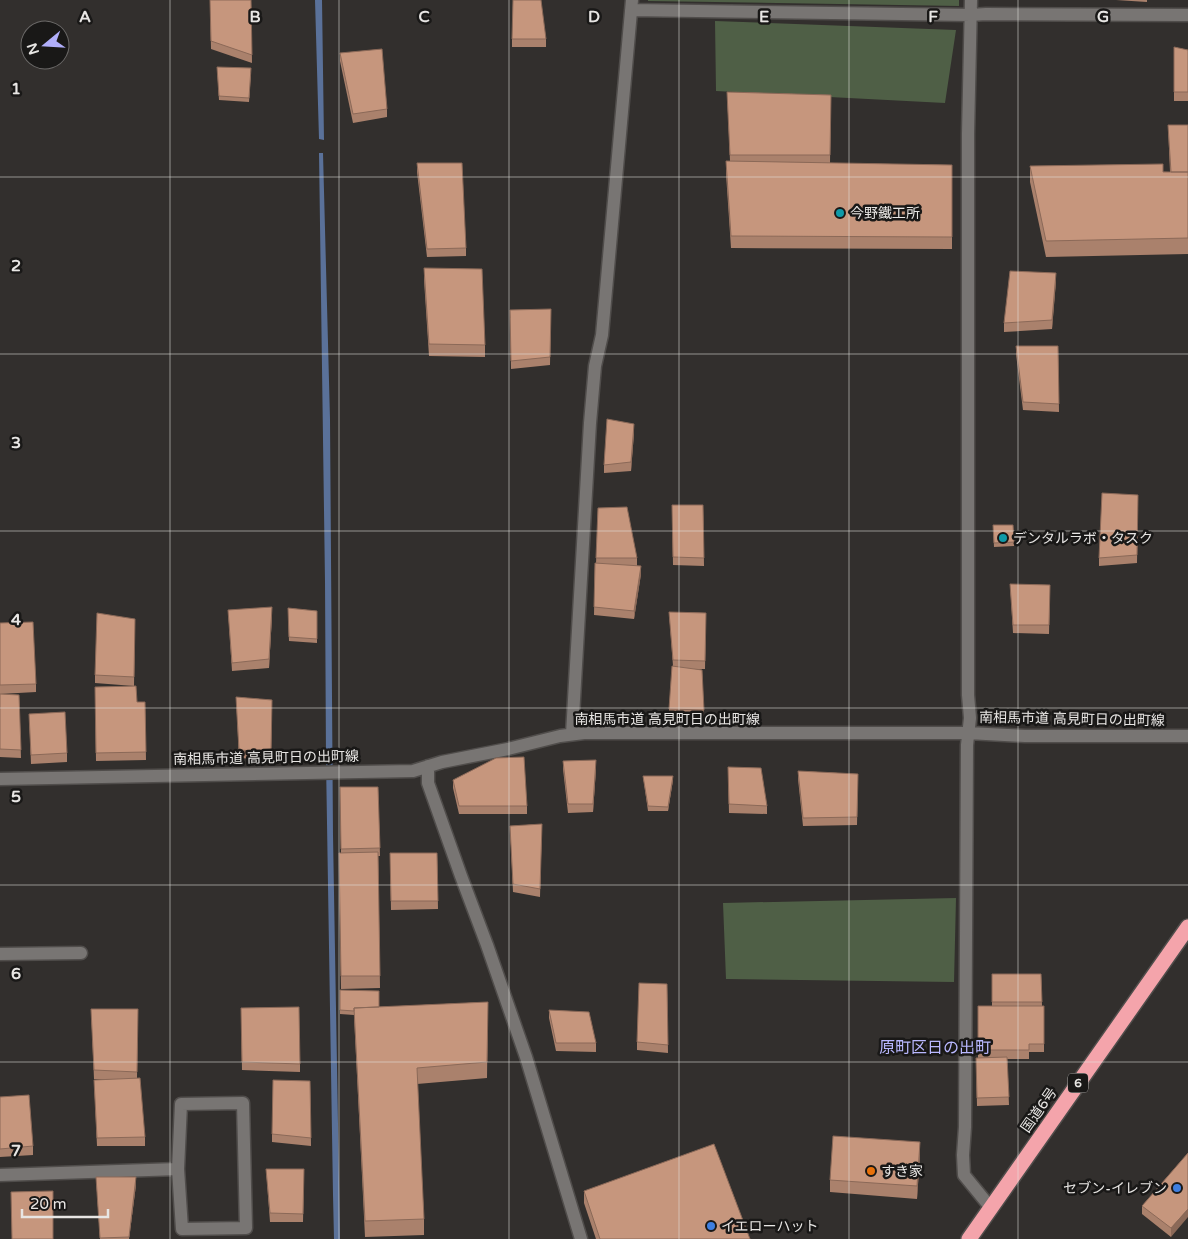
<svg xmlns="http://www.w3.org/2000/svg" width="1188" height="1239" viewBox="0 0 1188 1239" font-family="'Varela Round','Noto Sans JP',sans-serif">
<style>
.green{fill:#4f5f46}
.water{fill:#5a7199}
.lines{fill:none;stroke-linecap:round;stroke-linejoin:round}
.minor-casing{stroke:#504d4b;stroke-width:15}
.highway-casing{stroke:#504d4b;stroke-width:18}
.minor{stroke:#787573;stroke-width:12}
.highway{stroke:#f4a4ab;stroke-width:15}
.wall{fill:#aa816c}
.shaded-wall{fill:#8b6958}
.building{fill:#c6967d;stroke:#8b6958}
.grid{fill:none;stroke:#e8e6e4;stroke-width:1;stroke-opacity:0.55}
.culture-dot{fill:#0f9aa8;stroke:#191817;stroke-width:2}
.food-dot{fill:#e8710a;stroke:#191817;stroke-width:2}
.shop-dot{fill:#3f7fe0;stroke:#191817;stroke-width:2}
.labels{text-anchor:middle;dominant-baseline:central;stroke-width:5;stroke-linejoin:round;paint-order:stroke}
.shield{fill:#191817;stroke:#aaa8a6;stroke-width:1}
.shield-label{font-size:12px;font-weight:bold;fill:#e8e6e4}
.poi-label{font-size:14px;fill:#e8e6e4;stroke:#191817;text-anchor:start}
.street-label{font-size:14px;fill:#e8e6e4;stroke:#191817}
.quarter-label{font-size:16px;fill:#b9b8ff;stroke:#191817}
.grid-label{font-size:16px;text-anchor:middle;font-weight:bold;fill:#e8e6e4;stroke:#191817;stroke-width:5;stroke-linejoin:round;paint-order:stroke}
</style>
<rect width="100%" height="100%" fill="#322f2d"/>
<path class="green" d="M648,0h311v6l-311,-5z
M715,21l241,9 -11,73 -229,-12z
M956,898l-2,84 -228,-3 -3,-76z"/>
<path class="water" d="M315,0h7l2,140 -5,-1z
M319,153h4l7,266 3,416 7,404h-6l-1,-44 -7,-434 -1,-179z"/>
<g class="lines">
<defs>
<path id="minor" d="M971,0l-3,134v561l2,23 -3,27 -2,382 -2,28 1,20 27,33
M631,10l340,5 15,-1 202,1
M572,734l18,-311 5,-57 7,-31 30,-335
M428,766v17l33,93 26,69 39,112 55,182
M0,779l413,-8 29,-9 66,-13 52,-13 24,-3h384l57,3h163
M0,954l81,-1
M243,1103l3,125 -64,1 -4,-60 3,-65z
M0,1175l178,-6"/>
<path id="highway" d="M969,1239l219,-312"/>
</defs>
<use href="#minor" class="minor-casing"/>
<use href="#highway" class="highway-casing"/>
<use href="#minor" class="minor"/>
<use href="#highway" class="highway"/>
</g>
<path class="wall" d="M210,0h41l1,63 -41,-14z
M1116,0h31v2z
M512,39h34v8h-34z
M1174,47l14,3v51h-14z
M340,53l47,56v8l-34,6 -13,-62z
M217,67l34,6 -2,29 -30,-2z
M727,92l104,3 -1,68 122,2v84l-221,-1 -5,-74v-13h4z
M1168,125h20v129l-142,3 -16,-75v-16l140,6z
M417,163l49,85v8l-39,1 -10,-85z
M424,268l61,77v12l-56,-1 -5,-76z
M1056,281l-4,48 -48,3v-9z
M551,309l-1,56 -39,4 -1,-51z
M1016,346h42l1,66 -36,-2 -7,-56z
M634,433l-3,38 -27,2v-8z
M1138,495l-1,68 -38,3v-8z
M672,505h31l1,61 -31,-1z
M598,508l39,50v8l4,8 -7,45 -40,-4 1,-52 1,1z
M993,525l21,17v4l-20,1z
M1010,584l40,1 -1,49 -36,-1z
M288,608l29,3v32l-28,-2z
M228,610l44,6 -3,52 -37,3z
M669,612l37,1 -1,56h-11l8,1 2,48 -35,-1v-8l4,-43z
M135,619l-1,67 -39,-3v-8z
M0,623l36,61v8l-36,2z
M95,687l42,15h8l1,58 -50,1z
M0,694l19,1 2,63 -21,-1z
M236,697l36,3 -1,60 -32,-2z
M29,714l38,39v9l-36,2z
M563,761l33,8 -3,43 -25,1 -5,-44z
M728,767l39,39v8l-38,-1z
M798,771l60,3 -1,51 -54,1 -5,-47z
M643,776l30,4 -5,31h-20z
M453,780l74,26v8h-68l-6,-26z
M340,787h38l2,69h-2l2,132 -39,1 -2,-124 2,-12z
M542,824l-2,73 -27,-5 -3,-66z
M390,853h47l1,56 -47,1z
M992,974h49l1,32h2v46h-15v7h-22l2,46 -32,1 -1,-48h2v-52h14z
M667,984l1,69 -31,-3v-8z
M340,990l39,17 109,-5 -1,76 -70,6 7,135v16l-59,2 -11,-222 -14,-1z
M241,1008l59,56v8l-58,-2z
M91,1009h47l-1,69 8,59v9h-48l-3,-66 19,-1h-19z
M549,1010l47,33v9l-40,-1 -7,-33z
M310,1081l1,65 -39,-4v-8z
M0,1097l33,49v9l-33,2z
M1188,1153l-17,84 -29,-23v-8z
M920,1155l-3,44 -87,-7v-12z
M266,1169h38l-1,53h-33z
M96,1177l40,8 -7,54h-29z
M584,1191l166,48h-154l-12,-36z"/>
<path class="shaded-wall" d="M1056,273v8l-4,48v-9z
M634,424v9l-3,38v-9z
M641,566v8l-7,45v-8z
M272,607v9l-3,52v-9z
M596,760v9l-3,43v-8z
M673,776v4l-5,31v-4z
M920,1142v13l-3,44v-13z
M136,1177v8l-7,54z
M1188,1209v8l-17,20v-9z"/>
<path class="building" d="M210,0h41l1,55 -41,-14z
M513,0h28l5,39h-34z
M1174,47l14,3v42h-14z
M382,49l5,60 -34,5 -13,-61z
M217,67l34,1 -2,30 -30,-2z
M727,92l104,3 -1,60h-100z
M1168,125h20v47h-17z
M726,161l226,4v72l-221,-1z
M417,163h45l4,85 -39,1z
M1163,164v8h25v66l-142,3 -16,-75z
M424,268l58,1 3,76 -56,-1z
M1010,271l46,2 -4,47 -48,3z
M551,309l-1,48 -39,4 -1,-51z
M1016,346h42l1,58 -36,-2z
M607,419l27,5 -3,38 -27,3z
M1102,493l36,2 -1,60 -38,3z
M672,505h31l1,53 -31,-1z
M627,507l10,51h-41l2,-50z
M993,525h20l1,17 -20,1z
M595,563l46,3 -7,45 -40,-4z
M1010,584l40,1 -1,40h-36z
M272,607l-3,52 -37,4 -4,-53z
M288,608l29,3v28l-28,-2z
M669,612l37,1 -1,48 -32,-1z
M97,613l38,6 -1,58 -39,-2z
M33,622l3,62 -36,1v-62z
M672,666l30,4 2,40 -35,-1z
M136,686l1,16h8l1,50 -50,1 -1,-66z
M0,694l19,1 2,55 -21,-1z
M236,697l36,3 -1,52 -32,-2z
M65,712l2,41 -36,2 -2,-41z
M524,757l3,49h-68l-6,-26 43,-22z
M596,760l-3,44h-25l-5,-43z
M728,767l33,1 6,38 -38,-2z
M798,771l60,3 -1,43 -54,1z
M643,776h30l-5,31 -20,-1z
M340,787h38l2,61 -39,1z
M542,824l-2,65 -27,-5 -3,-58z
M378,852l2,124h-39l-2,-123z
M390,853h47l1,48h-47z
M992,974h49l1,28h-50z
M639,983l28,1 1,61 -31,-3z
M340,990l39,1v16l-25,1v3l-14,-1z
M488,1002l-1,60 -70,6 7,151 -59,2 -11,-213z
M978,1006h66v38h-15v6h-51z
M299,1007l1,57 -58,-2 -1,-54z
M91,1009h47l-1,63 -43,-2z
M549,1010l40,2 7,31h-40z
M1007,1057l2,40 -32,1 -1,-40z
M140,1078l5,59 -48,1 -3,-58z
M273,1080l37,1 1,57 -39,-4z
M29,1095l4,51 -33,3v-52z
M833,1136l87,6 -3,44 -87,-6z
M714,1144l36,95h-150l-16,-48z
M1188,1153v56l-17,19 -29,-22z
M266,1169h38l-1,45 -33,-1z
M96,1177h40l-7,60 -29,1z
M53,1191v48h-41l-1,-47z"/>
<path class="grid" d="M170,0v1239M339,0v1239M509,0v1239M679,0v1239M849,0v1239M1018,0v1239M0,177h1188M0,354h1188M0,531h1188M0,708h1188M0,885h1188M0,1062h1188"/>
<g class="culture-dot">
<circle cx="840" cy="213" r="5"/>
<circle cx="1003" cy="538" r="5"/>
</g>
<circle class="food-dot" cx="871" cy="1171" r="5"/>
<g class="shop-dot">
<circle cx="1177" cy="1188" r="5"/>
<circle cx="711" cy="1226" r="5"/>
</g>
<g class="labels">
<rect class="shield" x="1068" y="1073.5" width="20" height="19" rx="4"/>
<g class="shield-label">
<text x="1078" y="1083">6</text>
</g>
<g class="poi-label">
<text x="850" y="213">今野鐵工所</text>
<text x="1013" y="538">デンタルラボ・タスク</text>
<text x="881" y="1171">すき家</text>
<text x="1167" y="1188" text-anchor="end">セブン-イレブン</text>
<text x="721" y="1226">イエローハット</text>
</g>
<g class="street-label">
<text x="667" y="719">南相馬市道 高見町日の出町線</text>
<text transform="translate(1072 719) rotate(1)">南相馬市道 高見町日の出町線</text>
<text transform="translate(266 758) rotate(-1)">南相馬市道 高見町日の出町線</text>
<text transform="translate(1039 1110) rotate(-55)">国道6号</text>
</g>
<g class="quarter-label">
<text x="935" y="1048">原町区日の出町</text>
</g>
</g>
<g class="grid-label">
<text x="85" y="22">A</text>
<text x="255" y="22">B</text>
<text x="424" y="22">C</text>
<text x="594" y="22">D</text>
<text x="764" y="22">E</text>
<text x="933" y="22">F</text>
<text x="1103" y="22">G</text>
<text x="16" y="94">1</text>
<text x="16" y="271">2</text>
<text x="16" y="448">3</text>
<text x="16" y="625">4</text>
<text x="16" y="802">5</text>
<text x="16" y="979">6</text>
<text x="16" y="1156">7</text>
</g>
<g transform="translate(45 45) rotate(252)"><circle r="24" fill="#191817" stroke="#6c6a69"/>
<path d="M0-4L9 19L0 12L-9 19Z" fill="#b0aefa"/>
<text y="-8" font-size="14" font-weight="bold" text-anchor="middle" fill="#e8e6e4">N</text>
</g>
<path d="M22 1209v8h86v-8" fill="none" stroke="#e8e6e4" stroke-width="2.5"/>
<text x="30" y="1209" font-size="15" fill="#e8e6e4" stroke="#191817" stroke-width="4" paint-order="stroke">20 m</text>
</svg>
